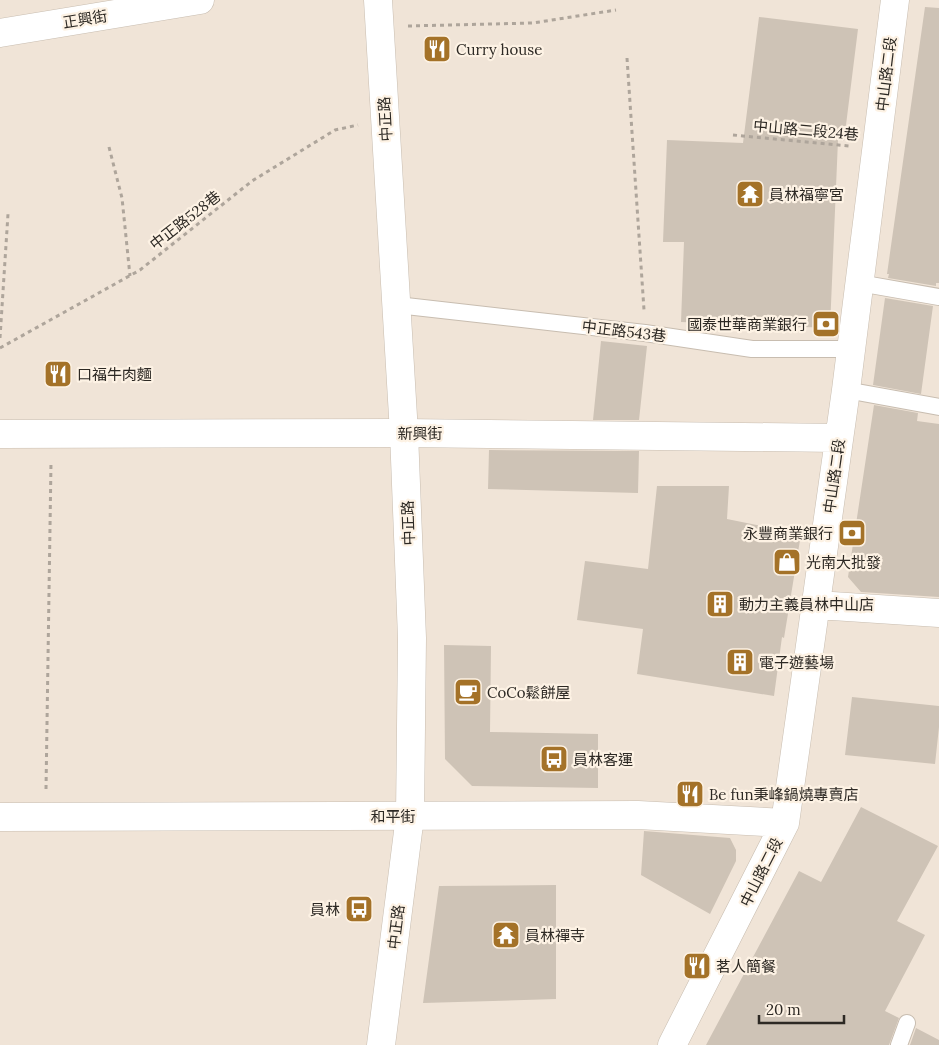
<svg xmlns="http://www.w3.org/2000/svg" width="939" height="1045" viewBox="0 0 939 1045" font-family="Lora,'Noto Sans TC',serif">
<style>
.building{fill:#cec3b6}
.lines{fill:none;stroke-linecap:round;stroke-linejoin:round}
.lane-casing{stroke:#c8bdb0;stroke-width:18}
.street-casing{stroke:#c8bdb0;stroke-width:29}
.secondary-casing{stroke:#c8bdb0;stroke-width:29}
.path{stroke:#aea59b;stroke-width:3;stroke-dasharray:4 4;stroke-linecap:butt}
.lane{stroke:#fff;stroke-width:16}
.street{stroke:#fff;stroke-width:28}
.secondary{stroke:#fff;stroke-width:28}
.labels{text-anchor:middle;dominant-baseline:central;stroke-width:4.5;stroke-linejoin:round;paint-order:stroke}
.street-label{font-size:15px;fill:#2d2924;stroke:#fdf2e4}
.poi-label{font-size:15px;fill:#2d2924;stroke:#fdf2e4;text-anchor:start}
</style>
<rect width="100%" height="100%" fill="#f0e4d7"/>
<path class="building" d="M925,7l14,1v275h-3v3l-48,-8 1,-4h-2z
M759,17l99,12 -14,112 -6,-1 -8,188 -149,-6 3,-80h-21l4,-102 76,3z
M885,298l48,8 -12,88 -48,-9z
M601,341l46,5 -8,74h-46z
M874,405l44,8 -1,8 22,3v173l-78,-5 -13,-15z
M489,450l150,1 -1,42 -150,-4z
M657,486h72l-2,33 74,15 -17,104 -2,-1 -8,59 -137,-22 6,-45 -66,-9 8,-59 63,8z
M444,645l47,1 -1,86 108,2v54l-126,-2 -27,-27z
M852,697l87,9v21l-4,37 -90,-9z
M861,807l77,39 -41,75 28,14 -40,76 14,7 -10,27h-183l93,-174 22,11z
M644,831l86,7 6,12v11l-26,53 -69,-39z
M556,885v114l-133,4 16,-117z
M916,1028l23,12v5h-29z"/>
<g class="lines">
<defs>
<path id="lane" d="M859,283l80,14
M397,305l248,28 107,16h99
M846,390l93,17
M899,1045l8,-22"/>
<path id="street" d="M0,33l200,-33
M0,434l404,-1 435,5
M817,605l122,8
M0,817l638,-2 147,8
M672,1045l113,-222 61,-433 49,-390"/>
<path id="secondary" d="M378,0l26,433 8,205 -2,178 -29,229"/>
</defs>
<use href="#lane" class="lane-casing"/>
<use href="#street" class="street-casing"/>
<use href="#secondary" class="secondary-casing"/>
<path class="path" d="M408,26l125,-3 83,-13
M627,58l17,252
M733,135l116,11
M109,147l13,51 8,78
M0,338l8,-124
M0,348l140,-78 112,-89 83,-51 23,-5
M46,789l5,-327"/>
<use href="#lane" class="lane"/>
<use href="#street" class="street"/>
<use href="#secondary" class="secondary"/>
</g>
<defs>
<symbol id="restaurant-square" viewBox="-11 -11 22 22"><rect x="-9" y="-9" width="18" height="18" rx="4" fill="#a47228" stroke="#fdf2e4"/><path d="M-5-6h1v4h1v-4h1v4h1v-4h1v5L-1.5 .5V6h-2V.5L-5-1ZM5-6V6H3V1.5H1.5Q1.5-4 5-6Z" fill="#fff"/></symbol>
<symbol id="temple-square" viewBox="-11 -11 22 22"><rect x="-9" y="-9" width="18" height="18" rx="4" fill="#a47228" stroke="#fdf2e4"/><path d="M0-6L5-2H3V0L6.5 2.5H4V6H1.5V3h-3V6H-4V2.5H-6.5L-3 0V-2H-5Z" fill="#fff"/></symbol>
<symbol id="bank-square" viewBox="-11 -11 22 22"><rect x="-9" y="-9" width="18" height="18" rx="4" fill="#a47228" stroke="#fdf2e4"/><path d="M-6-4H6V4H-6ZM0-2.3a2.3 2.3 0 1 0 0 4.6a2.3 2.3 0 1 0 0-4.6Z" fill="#fff"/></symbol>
<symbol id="shop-square" viewBox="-11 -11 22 22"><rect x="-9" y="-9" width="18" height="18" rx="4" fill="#a47228" stroke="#fdf2e4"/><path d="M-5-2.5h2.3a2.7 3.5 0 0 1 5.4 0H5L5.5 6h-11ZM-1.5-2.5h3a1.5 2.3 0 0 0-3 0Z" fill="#fff"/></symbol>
<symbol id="building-square" viewBox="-11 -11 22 22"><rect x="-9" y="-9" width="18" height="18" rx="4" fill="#a47228" stroke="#fdf2e4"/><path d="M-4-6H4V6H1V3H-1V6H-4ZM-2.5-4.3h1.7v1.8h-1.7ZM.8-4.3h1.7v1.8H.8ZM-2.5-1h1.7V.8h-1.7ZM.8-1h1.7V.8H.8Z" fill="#fff"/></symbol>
<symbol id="cafe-square" viewBox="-11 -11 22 22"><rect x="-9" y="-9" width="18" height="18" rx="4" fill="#a47228" stroke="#fdf2e4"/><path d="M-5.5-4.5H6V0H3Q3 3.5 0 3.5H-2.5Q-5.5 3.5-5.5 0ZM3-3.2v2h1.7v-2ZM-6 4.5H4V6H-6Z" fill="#fff"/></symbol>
<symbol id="bus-square" viewBox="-11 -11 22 22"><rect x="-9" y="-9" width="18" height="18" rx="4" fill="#a47228" stroke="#fdf2e4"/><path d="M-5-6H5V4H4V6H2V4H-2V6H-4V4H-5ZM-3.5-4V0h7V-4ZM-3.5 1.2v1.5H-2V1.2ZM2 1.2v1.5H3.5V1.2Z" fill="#fff"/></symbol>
</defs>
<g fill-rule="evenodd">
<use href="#restaurant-square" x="421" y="33" width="32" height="32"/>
<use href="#temple-square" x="734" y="178" width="32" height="32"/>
<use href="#bank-square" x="810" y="308" width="32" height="32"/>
<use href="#restaurant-square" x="42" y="358" width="32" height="32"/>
<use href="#bank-square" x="836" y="517" width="32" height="32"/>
<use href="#shop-square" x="771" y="546" width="32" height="32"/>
<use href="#building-square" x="704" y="588" width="32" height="32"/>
<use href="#building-square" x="724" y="646" width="32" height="32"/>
<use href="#cafe-square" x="452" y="676" width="32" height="32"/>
<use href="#bus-square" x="538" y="743" width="32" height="32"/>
<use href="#restaurant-square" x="674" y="778" width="32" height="32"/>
<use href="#bus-square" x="343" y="893" width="32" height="32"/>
<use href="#temple-square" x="490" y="919" width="32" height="32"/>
<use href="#restaurant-square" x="681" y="950" width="32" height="32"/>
</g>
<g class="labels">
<g class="street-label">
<text transform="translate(85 19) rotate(-9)">正興街</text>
<text transform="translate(886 74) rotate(-83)">中山路二段</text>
<text transform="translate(385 119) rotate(-93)">中正路</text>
<text transform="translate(806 130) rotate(5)">中山路二段24巷</text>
<text transform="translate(185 220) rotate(-38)">中正路528巷</text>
<text transform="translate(624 331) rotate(7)">中正路543巷</text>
<text x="420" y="433">新興街</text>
<text transform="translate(834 476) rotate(-82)">中山路二段</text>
<text transform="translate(408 523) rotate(-92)">中正路</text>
<text x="393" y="816">和平街</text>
<text transform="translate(761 872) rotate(-63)">中山路二段</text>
<text transform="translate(396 927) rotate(-83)">中正路</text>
</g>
<g class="poi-label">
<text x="456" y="49">Curry house</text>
<text x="769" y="194">員林福寧宮</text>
<text x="807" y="324" text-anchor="end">國泰世華商業銀行</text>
<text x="77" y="374">口福牛肉麵</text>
<text x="833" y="533" text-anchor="end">永豐商業銀行</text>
<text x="806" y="562">光南大批發</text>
<text x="739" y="604">動力主義員林中山店</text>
<text x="759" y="662">電子遊藝場</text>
<text x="487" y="692">CoCo鬆餅屋</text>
<text x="573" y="759">員林客運</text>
<text x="709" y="794">Be fun秉峰鍋燒專賣店</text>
<text x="340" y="909" text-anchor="end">員林</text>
<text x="525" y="935">員林禪寺</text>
<text x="716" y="966">茗人簡餐</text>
</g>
</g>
<path d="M759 1015v8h85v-8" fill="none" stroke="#2d2924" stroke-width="2.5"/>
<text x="766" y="1015" font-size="15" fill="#2d2924" stroke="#fdf2e4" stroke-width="4" paint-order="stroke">20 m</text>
</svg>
